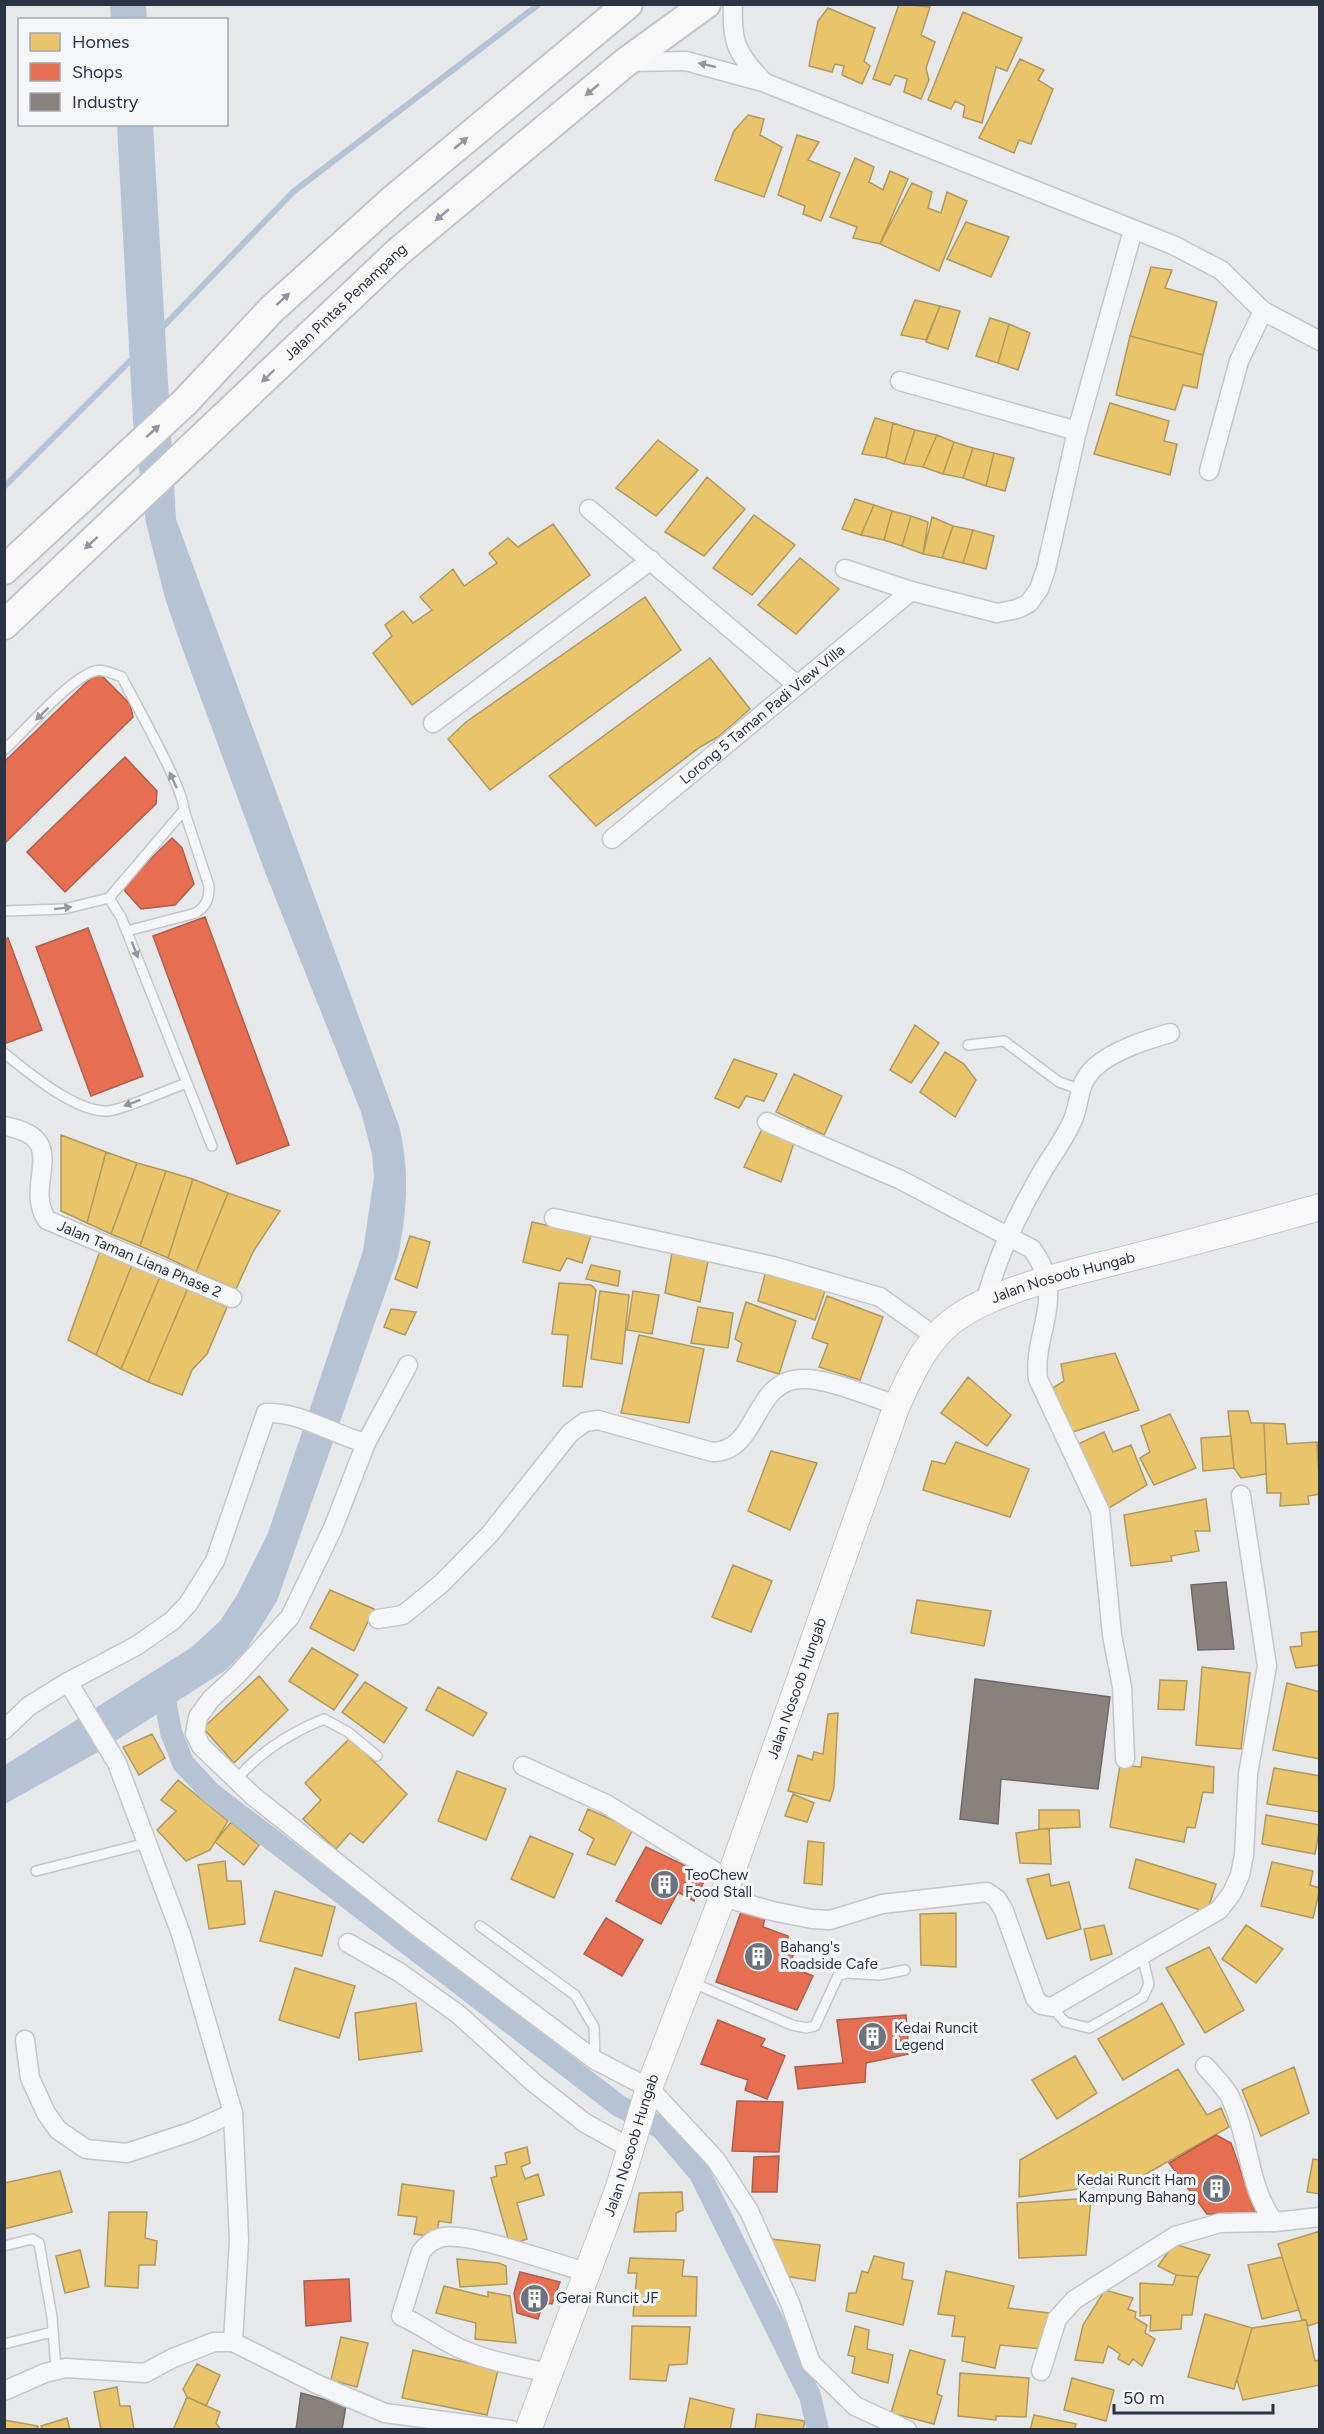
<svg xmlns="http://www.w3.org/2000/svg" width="1324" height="2434" viewBox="0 0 1324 2434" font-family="Figtree,sans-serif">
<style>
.water{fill:#b4c4d5}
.homes{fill:#e9c46a;stroke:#b0995f;stroke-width:1.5}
.shops{fill:#e76f51;stroke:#af5d4d;stroke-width:1.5}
.industry{fill:#8a817c;stroke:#6e6a6c;stroke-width:1.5}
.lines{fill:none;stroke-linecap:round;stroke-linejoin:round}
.stream{stroke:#b4c4d5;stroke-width:6}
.canal{stroke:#b4c4d5;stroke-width:22}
.lane-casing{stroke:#c4c6c8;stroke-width:12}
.street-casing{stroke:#c4c6c8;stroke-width:21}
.secondary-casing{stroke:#c4c6c8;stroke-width:28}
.primary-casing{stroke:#c2c5c8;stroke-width:32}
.lane{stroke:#f5f6f7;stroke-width:9}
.street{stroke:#f5f6f7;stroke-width:18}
.secondary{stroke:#f8f8f8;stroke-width:26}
.primary{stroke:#f8f8f8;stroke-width:28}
.oneway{fill:#90959e}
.oneway2{fill:#92969e}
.labels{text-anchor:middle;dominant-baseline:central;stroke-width:6;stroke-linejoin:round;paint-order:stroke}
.street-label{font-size:15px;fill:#2b3445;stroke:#f4f6f9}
.poi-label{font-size:15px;fill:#2b3445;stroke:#f4f6f9;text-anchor:start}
</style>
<rect width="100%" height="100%" fill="#e6e8ea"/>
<path class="water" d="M110,5h36l1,14h-36z
M117,125h36l23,394 223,607c11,45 8,85 -1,131l-121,344 -30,48 -21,21 -128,82 -93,52v-39l187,-118 28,-26 17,-26 31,-62 95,-282 11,-74 -2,-23 -11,-42 -96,-240 -85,-230 -15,-44 -19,-75 -13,-102z"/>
<path class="homes" d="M899,4l31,3 -9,28 14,7 -9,26 3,12 -8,19 -17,-7 3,-13 -12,-4 -5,10 -17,-6z
M828,8l47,20 -11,33 6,5 -8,18 -20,-9 2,-9 -9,-2 -3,8 -23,-6 9,-45z
M963,12l59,26 -15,33 -11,-4 -14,56 -19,-6 2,-11 -10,-5 -4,8 -23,-9z
M1020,59l24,11 -6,10 15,9 -22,55 -12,-4 -5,13 -35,-15z
M748,115l16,4 -4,16 22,12 -18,50 -49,-17 19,-49z
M797,135l22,7 -11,18 32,13 -19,48 -18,-7 2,-8 -27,-11z
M855,158l19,9 -5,15 14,8 7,-19 18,8 -28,65 -27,-6 4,-11 -27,-10z
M912,183l20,9 -4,16 13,5 6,-21 20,9 -28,70 -59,-27z
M966,222l43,15 -18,40 -44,-18z
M1151,267l21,3 -7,18 52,14 -14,53 -73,-19z
M915,300l25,6 -14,34 -25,-5z
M940,306l20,5 -12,38 -22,-7z
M990,318l19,6 -11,39 -22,-7z
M1009,324l21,9 -12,37 -20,-7z
M1130,336l73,19 -6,33 -14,-3 -8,25 -59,-15z
M1110,403l59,18 -5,20 13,3 -7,31 -76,-21z
M875,418l18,5 -7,35 -24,-4z
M893,423l22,7 -11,34 -18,-6z
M915,430l22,5 -14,32 -19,-3z
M937,435l17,7 -11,32 -20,-7z
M658,440l40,30 -42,46 -40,-28z
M954,442l19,6 -10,30 -20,-4z
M973,448l21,5 -8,33 -23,-8z
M994,453l20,5 -9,33 -19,-5z
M707,477l38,32 -41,47 -39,-24z
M855,499l19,6 -13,30 -19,-6z
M874,505l18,6 -8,29 -23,-5z
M892,511l19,5 -9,30 -18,-6z
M754,515l41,30 -43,50 -39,-27z
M911,516l17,6 -5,32 -21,-8z
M932,517l21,9 -11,32 -19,-4z
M553,524l37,51 -178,130 -39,-52 19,-17 -7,-11 18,-14 10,12 19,-13 -12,-13 33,-28 11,17 33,-23 -8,-10 19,-15 10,9z
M953,526l20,4 -10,33 -21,-5z
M973,530l21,6 -8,33 -23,-6z
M800,558l39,31 -43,45 -38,-29z
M645,597l36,53 -191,140 -42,-51 18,-17z
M710,658l40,51 -32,28 -18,10 -104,79 -47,-50z
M915,1025l24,18 -28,40 -21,-13z
M945,1052l19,12 12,16 -21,37 -35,-25z
M734,1059l43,15 -13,27 -18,-5 -7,12 -24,-10z
M794,1074l48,22 -18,39 -48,-23z
M762,1129l32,14 -13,39 -37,-15z
M61,1135l45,17 -19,71 -26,-12z
M106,1152l31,11 -26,71 -24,-11z
M137,1163l29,8 -26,75 -29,-12z
M166,1171l27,8 -25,79 -28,-12z
M193,1179l35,14 -32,79 -28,-14z
M228,1193l52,18 -27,41 -17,37 -40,-17z
M532,1222l59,13 -9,28 -15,-5 -7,13 -37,-9z
M410,1236l20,6 -13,46 -22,-9z
M100,1251l32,14 -36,90 -28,-15z
M672,1253l36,8 -8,41 -35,-9z
M132,1265l28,12 -39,92 -25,-14z
M591,1265l29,6 -2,15 -32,-7z
M766,1271l59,20 -10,29 -57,-19z
M160,1277l28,11 -40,94 -27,-13z
M559,1283l32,2 5,5 -14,97 -19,-1 5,-51 -16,-1z
M188,1288l39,19 -20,47 -15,16 -10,25 -34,-13z
M600,1291l29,4 -7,69 -31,-5z
M633,1291l26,4 -7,39 -25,-4z
M827,1296l56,21 -23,63 -41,-13 9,-23 -16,-6z
M746,1302l50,19 -17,53 -42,-13 5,-18 -7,-4z
M698,1307l35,6 -5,35 -37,-5z
M391,1309l25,3 -11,23 -21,-8z
M639,1335l65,14 -15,74 -68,-10z
M1115,1353l24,57 -69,23 -19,-44 13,-8 -3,-17z
M968,1377l43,38 -24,31 -46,-33z
M1228,1411h20l3,12h13l2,51 -25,4 -7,-10z
M1170,1414l26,54 -42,17 -14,-27 10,-6 -9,-26z
M1264,1423l21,1 2,20 30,-2 3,52 -12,2 1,8 -29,2 1,-13h-14z
M1104,1432l9,20 18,-7 16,40 -38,23 -33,-63z
M1231,1436l3,32 -31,3 -2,-33z
M956,1442l73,27 -19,48 -87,-27 9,-29 13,3z
M771,1451l46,12 -27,67 -42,-19z
M1206,1499l4,32h-15l4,20 -28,5 1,5 -41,5 -7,-51z
M733,1565l39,16 -21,51 -39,-15z
M330,1590l44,19 -20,42 -44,-23z
M917,1600l74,11 -7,35 -73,-13z
M1320,1631v34l-24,3 -6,-21 12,-1 -1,-13z
M312,1648l46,27 -24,35 -45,-29z
M1202,1667l48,6 -9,76 -45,-4z
M259,1676l29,34 -54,53 -31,-35z
M1160,1680l27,1 -3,29 -26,-1z
M365,1682l42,26 -23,35 -42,-31z
M1287,1683l33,9v67l-47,-9z
M438,1687l49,26 -14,23 -47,-26z
M838,1713l-4,74 -4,14 -42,-10 10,-36 14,5 2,-8 9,2 5,-40z
M152,1734l13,24 -26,17 -16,-28z
M350,1738l57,56 -44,49 -13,-10 -14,16 -33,-30 18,-19 -16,-17z
M1142,1757l72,10 -1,26 -10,-1 -8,36 -8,-1 -3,15 -74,-15 10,-62 21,2z
M1274,1768l46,8v36l-53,-8z
M457,1771l49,18 -20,51 -48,-19z
M178,1780l50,41 -18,29 -24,11 -29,-31 19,-19 -15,-11z
M793,1794l21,9 -7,19 -22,-6z
M588,1809l45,20 -18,36 -28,-11 7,-15 -15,-9z
M1039,1810h40l1,17 -41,2z
M1266,1815l54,10 -5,29 -53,-10z
M231,1822l28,23 -15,20 -29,-23z
M1049,1828l2,36 -31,-1 -4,-30z
M530,1836l43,18 -19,44 -43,-19z
M808,1841l16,2 -2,42 -18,-2z
M1136,1859l80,25 -9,28 -78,-24z
M225,1861l2,20h14l4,43 -36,5 -11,-64z
M1272,1862l41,9 -3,14 10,3 -7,30 -52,-12z
M1049,1874l2,12 18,-4 12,47 -34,10 -20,-60z
M275,1891l60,16 -13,49 -62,-15z
M956,1913v54l-35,-2 -1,-51z
M1104,1925l8,29 -21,6 -7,-31z
M1246,1925l37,24 -27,34 -34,-24z
M1209,1947l35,63 -39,23 -39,-65z
M295,1968l60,18 -16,52 -60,-18z
M416,2003l6,48 -63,9 -4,-47z
M1162,2003l22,41 -61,36 -25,-41z
M1075,2056l22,37 -40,26 -25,-39z
M1294,2067l15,46 -48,23 -19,-46z
M1178,2069l29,46 14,-7 8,19 -97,55 -113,15 1,-37z
M527,2147l3,16 -9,4 4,12 13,-5 6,21 -27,8 10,36 -17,6 -19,-67 6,-2 -2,-10 12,-2 -2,-11z
M1313,2159l7,1v34l-13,-2z
M60,2171l12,41 -68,17v-46z
M402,2184l52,7 -3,32 -12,-2 -3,16 -22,-3 3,-17 -19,-2z
M682,2192l1,18 -7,3v18l-42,1 5,-39z
M1091,2198l-5,57 -67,3 -2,-55z
M109,2212h38l-2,26 12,3 -2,24h-16l-1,23 -33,-2z
M1320,2231v91l-12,4 -2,-6h-4l-24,-76z
M771,2239l49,6 -5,36 -31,-5z
M1174,2244l36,11 -12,22 -22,-2 -18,-9z
M80,2250l9,37 -24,6 -9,-37z
M874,2256l30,7 -2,16 11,2 -10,44 -57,-14 3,-18h7l6,-22 6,2z
M1282,2257l17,53 -37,9 -14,-54z
M630,2258l54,2 -2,16 15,1 -1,39h-63l4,-43h-9z
M457,2259l42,4 7,3 1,18 -47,3z
M946,2271l68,15 -6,22 41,5 -7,36 -42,-4 -5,23 -33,-7 3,-24 -13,-1 3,-20 -17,-2z
M1176,2275l22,2 -6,38h-10l-1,14 -31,2 1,-16 -11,1v-33l33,2z
M444,2286l44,11v-5l22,4 6,47 -41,-4 1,-16 -40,-10z
M1105,2290l28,8 -5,11 8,3 -1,6 12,7 -2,8 10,6 -13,27 -9,-7 -4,6 -11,-6 2,-5 -12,-8 -5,17 -28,-3 8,-35z
M1205,2314l47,14 -18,61 -46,-12z
M1306,2320l9,41 5,-1v25l-77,15 -6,-20 15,-52z
M632,2326l58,1 -3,37 -18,1 -3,16 -36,-2z
M855,2326l14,4 -2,19 26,6 -5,28 -36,-10 3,-16 -7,-2z
M341,2337l27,6 -11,44 -26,-7z
M413,2350l85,20 -11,45 -85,-17z
M910,2350l35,10 -8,34 5,2 -8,28 -43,-11z
M197,2364l23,11 -14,31 -19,-9 -4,-8z
M960,2373l69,5 -3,39 -30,-1v4l-38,-4z
M1072,2378l42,12 -8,31 -42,-11z
M117,2387l3,19h10l4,24h-33l-7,-38z
M187,2397l33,15 -4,11 5,7h-48z
M690,2398l44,11 -4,21h-46z
M757,2414l48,7 -2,9h-48z
M1034,2415l42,9 -2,6h-44z
M67,2418l3,12h-27l-2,-4z
M4,2420l34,6 -1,4h-33z"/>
<path class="shops" d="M93,676h9l28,28 3,13 -129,127v-82z
M125,757l32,34 -1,13 -91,88 -38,-40z
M172,838l10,10 12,36 -19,21 -34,4 -16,-18 1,-8z
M205,917l84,228 -52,19 -84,-228z
M88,928l55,148 -52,20 -55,-149z
M8,938l34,92 -38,14v-104z
M646,1847l61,29 -13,25 -16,-9 -17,32 -45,-23z
M742,1909l23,7 -2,11 25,9v6l9,4 -8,20 24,10 -16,34 -81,-28z
M606,1918l37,22 -21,36 -38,-22z
M906,2015l3,39 -43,9 -1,19 -67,7 -3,-22 48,-4 -6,-43z
M718,2020l47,19 -4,7 24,10 -18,43 -22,-9 3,-10 -47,-16z
M737,2101l46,1 -4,50 -47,-1z
M1216,2135l15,8 25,71h-49l-38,-51z
M779,2156l-2,36h-25l2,-35z
M520,2272l40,10 -8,22 -9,-1 -5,16 -21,-6 -3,-20z
M349,2279l2,42 -45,5 -2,-45z"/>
<path class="industry" d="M1226,1582l8,67 -36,1 -7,-65z
M975,1679l135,18 -12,92 -97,-10 -3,45 -38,-5z
M301,2393l45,12 -4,25h-46z"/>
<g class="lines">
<path class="stream" d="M159,331l134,-139 246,-188
M4,487l131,-131"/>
<path class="canal" d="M163,1689l8,43 12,31 28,30 408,313 42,22 39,46 110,222 8,34"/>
<defs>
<path id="lane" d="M4,750c21,-19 67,-73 91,-79 9,-2 19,3 27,6 13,27 61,109 62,133l-75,88 -45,11 -60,2
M109,898l12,19 91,229
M127,931l69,-18c11,-8 13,-14 13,-27l-25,-76
M968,1045l36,-4 55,41 20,7
M4,1053c24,19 72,60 104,58 15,-1 61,-22 79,-28
M236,1780c24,-29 54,-47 88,-61l24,13 29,24
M36,1871l111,-28
M480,1926l95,69 19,32 1,33
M693,1983l99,42 14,3 9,-2 23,-50 8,-3 34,2 25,-5
M1052,2007l13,15 24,6 54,-31 6,-13 -7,-29
M4,2246l28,-7 7,4 13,74 4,53
M4,2344l48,-12"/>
<g id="street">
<path d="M733,4c-2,38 4,50 29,76"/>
<path d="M628,62l58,-1 77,21 410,163 48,25 42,41 57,30"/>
<path d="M900,381l177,50"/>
<path d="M1209,471l30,-110 24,-50"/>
<path d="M589,509l208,176"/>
<path d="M845,569l66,22 86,22 20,-4 12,-6 10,-14 7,-20 31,-138 56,-201"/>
<path d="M433,723l218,-163"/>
<path id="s1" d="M612,839l299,-248"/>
<path d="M767,1122l134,58 131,69c36,49 0,83 6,130l62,132 12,124 10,52 3,72"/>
<path id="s2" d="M4,1126c70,12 18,57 43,94l185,78"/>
<path d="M554,1218l219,48 107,31 56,40"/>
<path d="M985,1303c12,-47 33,-89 57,-131 10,-17 25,-36 32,-55 7,-20 4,-34 21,-50 19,-17 51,-27 75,-34"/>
<path d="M408,1365l-42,78 -33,85 -43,89 -54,59 -25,23 -13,18 -3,17 6,12 52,50 157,125 185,139 54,28 67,72 33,51 41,92 21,60 44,43 52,24"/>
<path d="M378,1619l25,-4 39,-32 48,-49 80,-101 15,-11 13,-2 114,32c48,0 39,-73 91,-73 28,0 67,18 94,26"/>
<path d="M4,1730l25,-24 39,-24"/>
<path d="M523,1766l83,38 123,76"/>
<path d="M722,1897l50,14 40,8 18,1 52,-16 105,-12 10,7 7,12 31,87 6,7 11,2 167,-97 13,-17 8,-18 4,-20 4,-81 19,-108 -26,-171"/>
<path d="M348,1943l51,29 59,42 75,68 52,41 47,26"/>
<path d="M25,2040l5,38 16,35 12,17 28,19 41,4 66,-22 40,-18"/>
<path d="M1205,2066c8,9 18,19 24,29 21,41 18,91 45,127"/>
<path d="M233,2342l6,-102 -6,-127 -52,-179 -64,-171 -49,-81 68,-36 36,-25 16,-17 27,-43 51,-148c33,-2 67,22 100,30"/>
<path d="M1041,2371l16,-52 17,-19 101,-64 45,-13 54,-1 46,-5"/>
<path d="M549,2373c-31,-7 -62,-12 -90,-25 -20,-9 -37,-23 -58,-32l20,-64c6,-8 12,-13 22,-15 28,-5 112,27 144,35"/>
<path d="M4,2391l41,-18 21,-5 79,5 28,-15 41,-16h19l88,44 64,27 126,17"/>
</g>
<g id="secondary">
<path id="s3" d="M528,2430l90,-240 31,-102 80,-208 168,-475c14,-30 27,-61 54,-83 44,-34 126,-50 179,-64 64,-16 127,-33 190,-51"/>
</g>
<g id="primary">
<path d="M4,570l181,-168 87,-93 123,-111 233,-194"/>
<path id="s4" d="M4,625l394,-373 228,-190 80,-58"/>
</g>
</defs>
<use href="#lane" class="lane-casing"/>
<use href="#street" class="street-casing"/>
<use href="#secondary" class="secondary-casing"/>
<use href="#primary" class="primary-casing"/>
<use href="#lane" class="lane"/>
<use href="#street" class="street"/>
<use href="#secondary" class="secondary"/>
<use href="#primary" class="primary"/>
</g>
<defs><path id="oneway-solid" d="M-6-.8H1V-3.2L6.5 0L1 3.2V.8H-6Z" transform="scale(1.5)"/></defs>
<g class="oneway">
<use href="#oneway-solid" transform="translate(707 65) rotate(-167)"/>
<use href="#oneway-solid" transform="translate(42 714) rotate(136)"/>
<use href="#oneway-solid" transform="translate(173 780) rotate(-115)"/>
<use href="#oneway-solid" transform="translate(63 908) rotate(-7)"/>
<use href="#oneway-solid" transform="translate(135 950) rotate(69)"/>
<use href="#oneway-solid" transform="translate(132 1103) rotate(160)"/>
</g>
<g class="oneway2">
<use href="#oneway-solid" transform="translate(592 90) rotate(140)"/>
<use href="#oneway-solid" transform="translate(461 143) rotate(-40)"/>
<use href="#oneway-solid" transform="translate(442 215) rotate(140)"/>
<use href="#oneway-solid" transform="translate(283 299) rotate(-42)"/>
<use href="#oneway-solid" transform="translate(268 376) rotate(136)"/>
<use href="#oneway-solid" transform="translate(153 431) rotate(-42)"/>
<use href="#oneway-solid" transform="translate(91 543) rotate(138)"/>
</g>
<defs>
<symbol id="building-disc" viewBox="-11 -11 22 22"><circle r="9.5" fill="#6c737f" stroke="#f4f6f9"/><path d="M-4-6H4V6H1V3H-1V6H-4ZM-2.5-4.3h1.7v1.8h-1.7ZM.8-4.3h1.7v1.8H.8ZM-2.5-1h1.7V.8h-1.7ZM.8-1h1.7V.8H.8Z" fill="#fff"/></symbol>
</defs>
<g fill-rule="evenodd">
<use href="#building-disc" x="648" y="1868" width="33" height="33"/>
<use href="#building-disc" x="742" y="1940" width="33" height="33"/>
<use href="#building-disc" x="856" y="2020" width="33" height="33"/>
<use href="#building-disc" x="1200" y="2172" width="33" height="33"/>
<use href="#building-disc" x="518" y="2282" width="33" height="33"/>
</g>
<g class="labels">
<g class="street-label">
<text stroke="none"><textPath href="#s4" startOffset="470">Jalan Pintas Penampang</textPath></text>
<text stroke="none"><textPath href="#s1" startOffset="195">Lorong 5 Taman Padi View Villa</textPath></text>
<text stroke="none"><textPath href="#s2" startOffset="219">Jalan Taman Liana Phase 2</textPath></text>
<text stroke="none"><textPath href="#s3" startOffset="1311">Jalan Nosoob Hungab</textPath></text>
<text stroke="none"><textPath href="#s3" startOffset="789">Jalan Nosoob Hungab</textPath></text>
<text stroke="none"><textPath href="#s3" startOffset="303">Jalan Nosoob Hungab</textPath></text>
</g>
<g class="poi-label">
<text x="685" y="1875">TeoChew<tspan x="685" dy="17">Food Stall</tspan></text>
<text x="780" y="1947">Bahang's<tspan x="780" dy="17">Roadside Cafe</tspan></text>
<text x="894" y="2028">Kedai Runcit<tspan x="894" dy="17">Legend</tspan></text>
<text x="1196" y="2180" text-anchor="end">Kedai Runcit Ham<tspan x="1196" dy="17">Kampung Bahang</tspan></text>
<text x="556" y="2298">Gerai Runcit JF</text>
</g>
</g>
<rect width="1324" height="2434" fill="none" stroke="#2b3445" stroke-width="12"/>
<rect x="18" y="18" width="210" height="108" fill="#f4f6f9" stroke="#a4a8b1" stroke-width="1.5"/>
<rect x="30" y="33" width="30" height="18" fill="#e9c46a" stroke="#a4a8b1" stroke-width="1.5"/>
<text x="72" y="48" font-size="18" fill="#2b3445">Homes</text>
<rect x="30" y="63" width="30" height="18" fill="#e76f51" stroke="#a4a8b1" stroke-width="1.5"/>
<text x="72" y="78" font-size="18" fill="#2b3445">Shops</text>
<rect x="30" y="93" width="30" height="18" fill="#8a817c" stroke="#a4a8b1" stroke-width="1.5"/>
<text x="72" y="108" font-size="18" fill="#2b3445">Industry</text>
<path d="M1114 2404v9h159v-9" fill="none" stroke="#2b3445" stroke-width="3"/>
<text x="1123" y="2404" font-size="18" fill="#2b3445" stroke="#f4f6f9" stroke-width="4.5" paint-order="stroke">50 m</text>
</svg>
